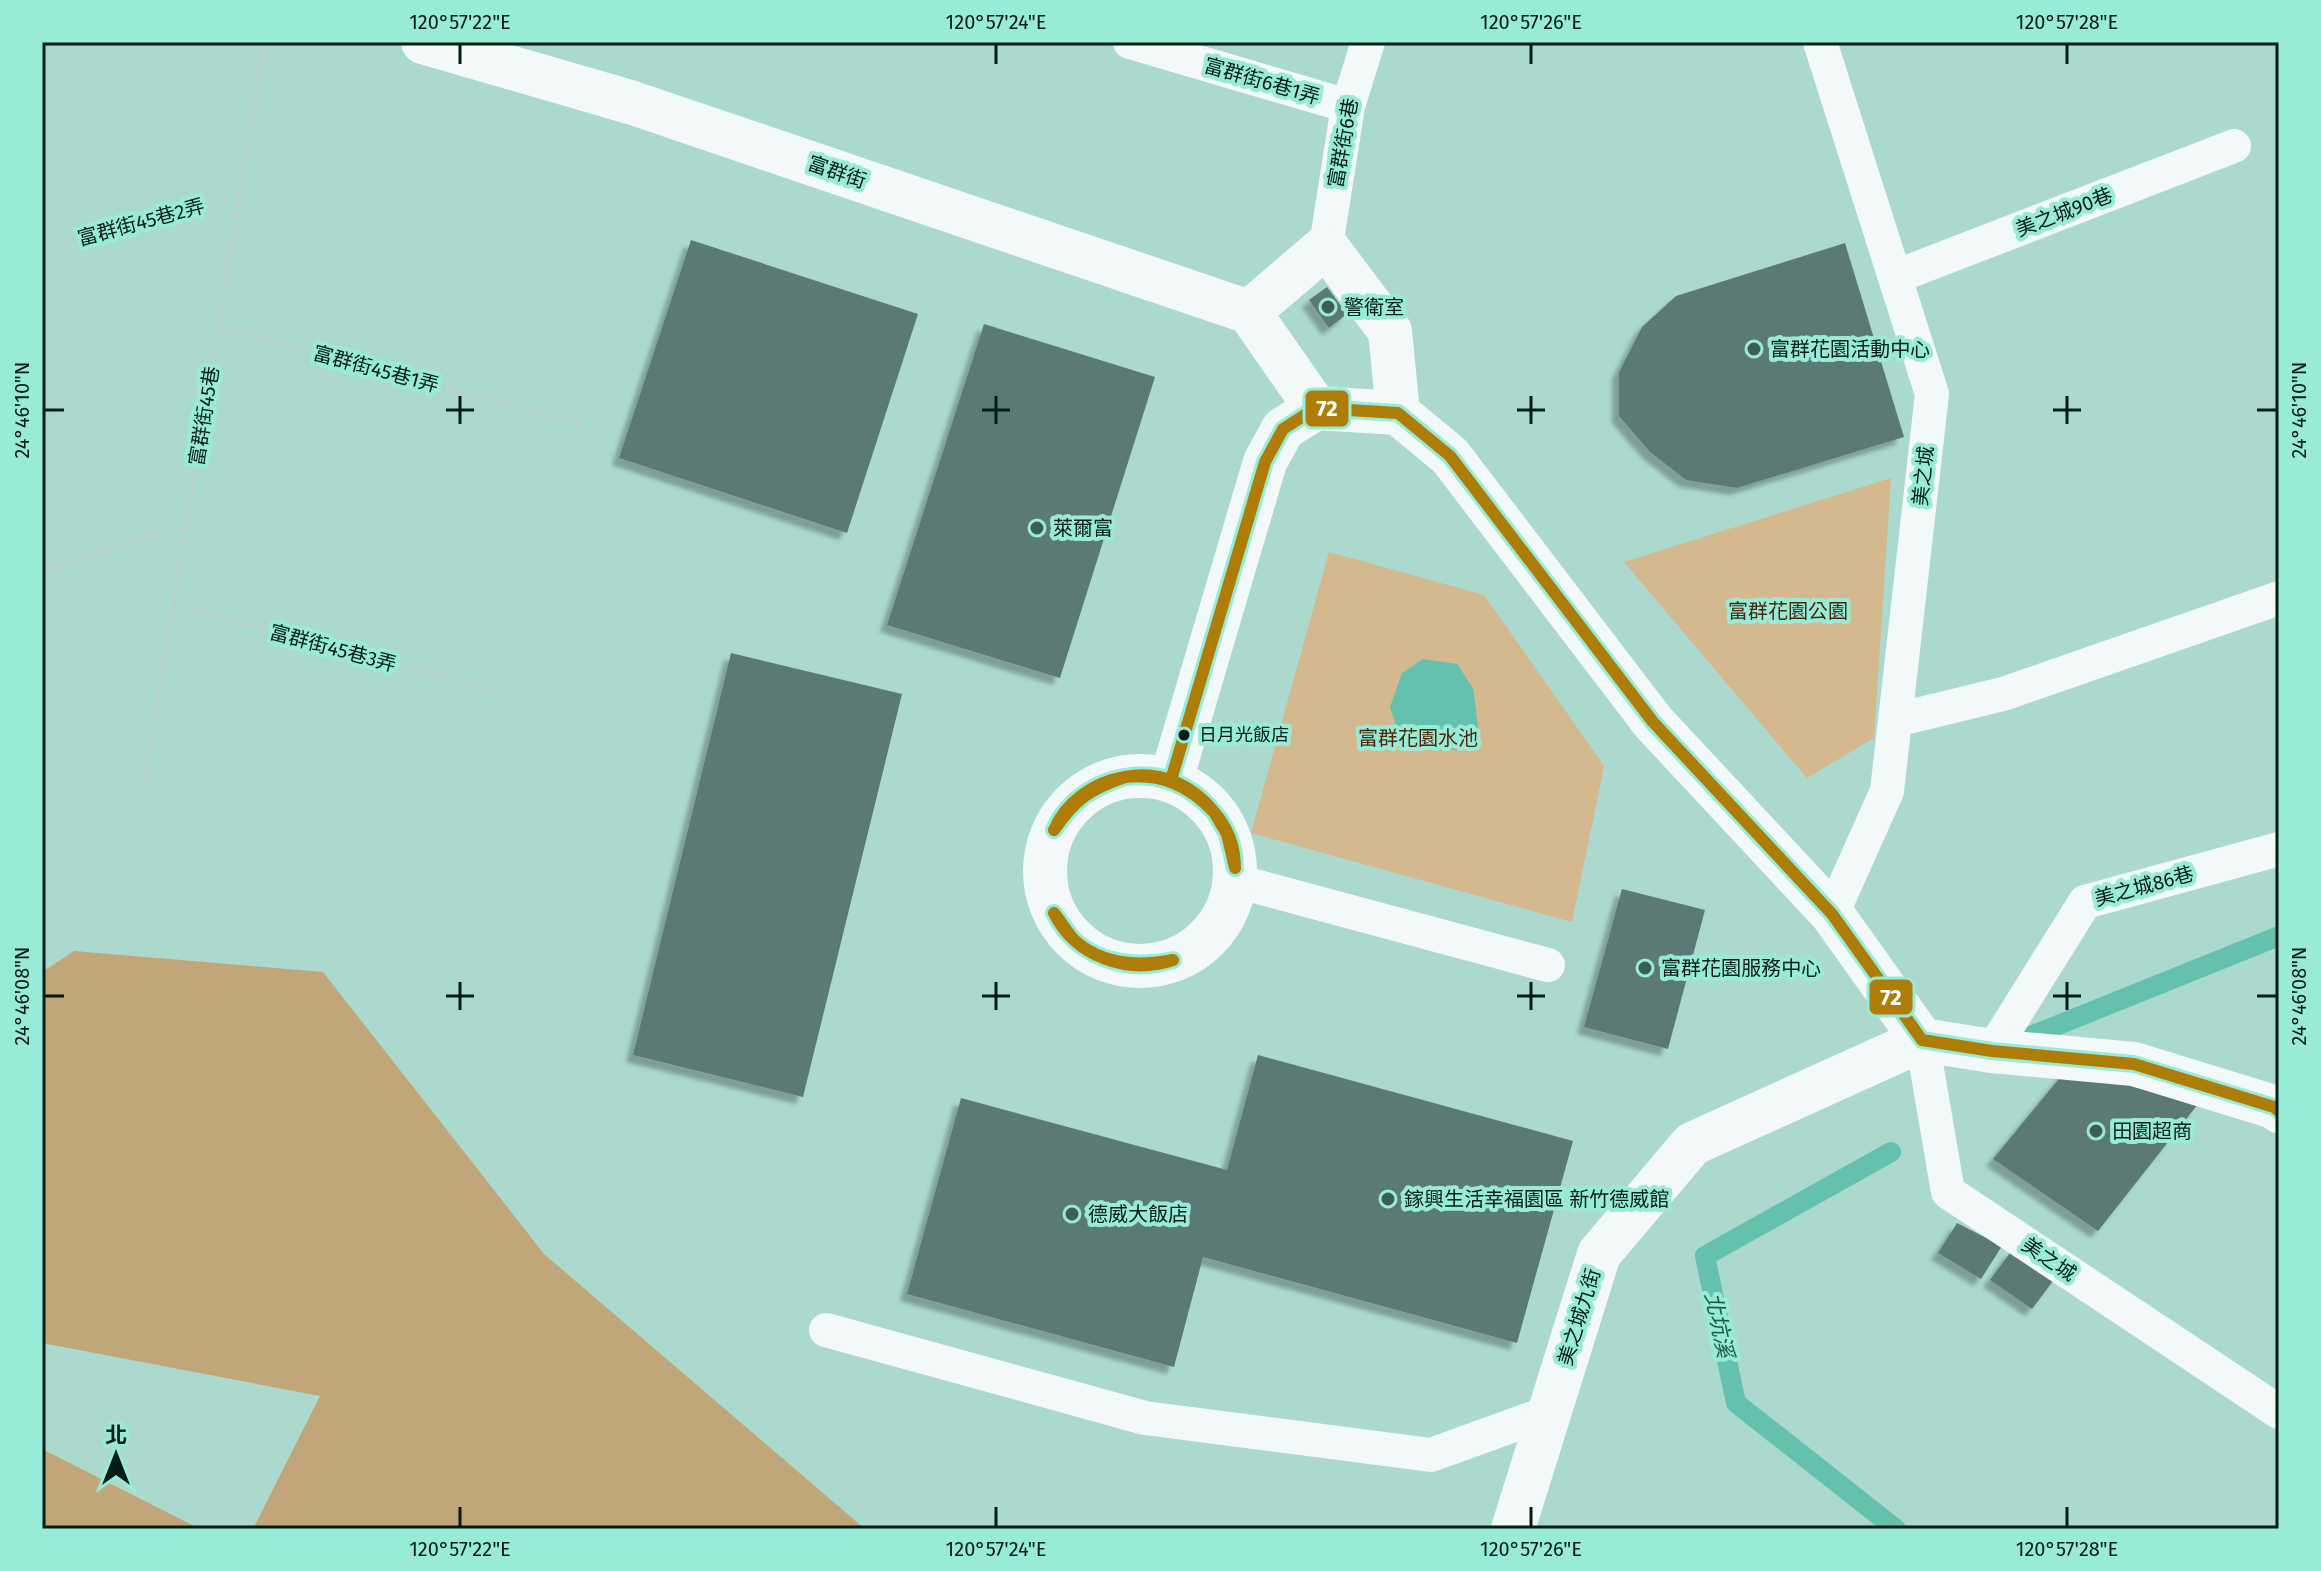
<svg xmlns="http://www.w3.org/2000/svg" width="2321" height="1571" viewBox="0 0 2321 1571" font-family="'Fira Sans','Noto Sans TC',sans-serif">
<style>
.green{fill:#d4b88e}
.forest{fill:#c1a67a}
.water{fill:#64c1ad}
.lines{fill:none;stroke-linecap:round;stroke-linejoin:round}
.stream{stroke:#64c1ad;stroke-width:20}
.building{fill:#5c7a75;filter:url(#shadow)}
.path{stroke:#bfcdca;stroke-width:5;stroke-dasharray:4 6;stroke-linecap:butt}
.lane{stroke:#f2f9f8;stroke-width:34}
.street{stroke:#f2f9f8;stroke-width:44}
.bus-1-casing{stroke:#98ecd7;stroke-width:18}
.bus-1{stroke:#ae7d07;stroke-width:12}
.ticks{fill:none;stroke:#021c16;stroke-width:3}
.poi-dot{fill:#3d5e56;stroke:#98ecd7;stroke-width:3}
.bus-dot{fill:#021c16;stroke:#98ecd7;stroke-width:3}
.labels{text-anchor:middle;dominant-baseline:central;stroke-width:8;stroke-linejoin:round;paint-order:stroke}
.bus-label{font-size:18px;fill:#021c16;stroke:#98ecd7;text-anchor:start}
.street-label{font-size:20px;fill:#021c16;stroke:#98ecd7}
.poi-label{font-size:20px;fill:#021c16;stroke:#98ecd7;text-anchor:start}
.park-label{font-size:20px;fill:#4a270a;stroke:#98ecd7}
.water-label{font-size:22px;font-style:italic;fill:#1b594c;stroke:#98ecd7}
.line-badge{stroke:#98ecd7;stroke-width:3}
.badge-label{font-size:22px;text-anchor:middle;font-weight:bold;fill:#fff}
.neatline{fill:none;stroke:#021c16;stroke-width:3}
.ticks-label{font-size:20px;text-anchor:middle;fill:#021c16}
</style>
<defs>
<filter id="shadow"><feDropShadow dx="-7" dy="7" stdDeviation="2" flood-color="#0004"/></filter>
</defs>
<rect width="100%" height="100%" fill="#abd9cd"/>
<path class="green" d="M1891,478l-17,260 -67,40 -183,-216z
M1329,552l155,43 120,171 -32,156 -321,-89z"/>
<path class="forest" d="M74,951l249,21 221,282 321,275h-612l67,-133 -278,-53v-371z
M42,1449l158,80h-158z"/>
<path class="water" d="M1423,659l34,5 16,24 6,46 -14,16 -47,-1 -19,-14 -9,-28 12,-34z"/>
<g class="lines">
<path class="stream" d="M2016,1042l263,-106
M1891,1152l-186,104 31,147 160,126"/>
</g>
<path class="building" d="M691,240l227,74 -71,219 -228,-75z
M1845,243l59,194 -167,51 -51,-8 -36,-28 -31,-36v-44l23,-45 34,-31z
M1327,287l20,27 -18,14 -20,-28z
M984,324l171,53 -95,301 -173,-53z
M731,653l171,41 -99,403 -170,-42z
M1622,889l83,21 -37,139 -84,-22z
M1258,1055l315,86 -56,202 -314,-86 -29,110 -267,-73 54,-196 266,72z
M2067,1069l131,35 -100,127 -105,-72z
M1957,1223l45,23 -21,33 -43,-26z
M2012,1250l44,27 -24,32 -42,-29z"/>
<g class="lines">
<path class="path" d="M42,249l197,-54
M218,327l363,97
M42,570l143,-43
M173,604l321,87
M143,790l122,-748"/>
<path class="lane" d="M1130,42l218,64
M1820,42l112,352 -45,397 -55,123
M1326,246l22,-140 20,-64
M1895,277l339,-131
M1896,720l107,-26 276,-96
M1236,881l312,84
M1922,1040l26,152 331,220
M1992,1051l93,-149 194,-53
M826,1330l319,88 286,37 119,-43"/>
<path class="street" d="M423,42l210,61 616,209 77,-66 64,85 8,82
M1249,312l67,96
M1045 871a95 95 0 1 1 190 0a95 95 0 1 1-190 0Z
M1171,780l94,-318 18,-33 33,-21 82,5 52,43 203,266 179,192 90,126 70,11 142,13 140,43 5,4
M1513,1529l86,-275 93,-110 230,-104"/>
<defs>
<path id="bus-1" d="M1125,777c35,-7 68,8 89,35
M1125,777c37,-4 64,9 89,35
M1171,780l94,-318 18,-33 33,-21 82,5 52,43 203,266 179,192 90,126 70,11 142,13 140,43 5,4
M1214,812c14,16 21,34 21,56
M1214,812l13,22 8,34
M1054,830c12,-29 41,-48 71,-53
M1054,830c21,-31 36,-41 71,-53
M1054,913c7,9 13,19 20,27 28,25 64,27 99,20
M1054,913c22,44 74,62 119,47"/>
</defs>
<use href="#bus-1" class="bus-1-casing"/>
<use href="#bus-1" class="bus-1"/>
</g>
<path class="ticks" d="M460,44v20M996,44v20M1531,44v20M2067,44v20M460,396v28M996,396v28M1531,396v28M2067,396v28M44,410h20M446,410h28M982,410h28M1517,410h28M2053,410h28M2257,410h20M460,982v28M996,982v28M1531,982v28M2067,982v28M44,996h20M446,996h28M982,996h28M1517,996h28M2053,996h28M2257,996h20M460,1507v20M996,1507v20M1531,1507v20M2067,1507v20"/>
<g class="poi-dot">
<circle cx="1328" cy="307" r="8"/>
<circle cx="1754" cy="349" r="8"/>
<circle cx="1037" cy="528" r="8"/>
<circle cx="1645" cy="968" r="8"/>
<circle cx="2096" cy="1131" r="8"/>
<circle cx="1388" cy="1199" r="8"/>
<circle cx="1072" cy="1214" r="8"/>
</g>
<circle class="bus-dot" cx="1184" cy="735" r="7"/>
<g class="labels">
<g class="bus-label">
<text x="1199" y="735">日月光飯店</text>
</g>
<g class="street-label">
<text transform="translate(1262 81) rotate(16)">富群街6巷1弄</text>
<text transform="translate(1343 143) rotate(-80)">富群街6巷</text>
<text transform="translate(837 172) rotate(19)">富群街</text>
<text transform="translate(2064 212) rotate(-21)">美之城90巷</text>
<text transform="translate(141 222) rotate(-15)">富群街45巷2弄</text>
<text transform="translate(376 369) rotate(15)">富群街45巷1弄</text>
<text transform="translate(204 416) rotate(-81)">富群街45巷</text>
<text transform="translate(1923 476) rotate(-84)">美之城</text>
<text transform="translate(333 648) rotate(15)">富群街45巷3弄</text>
<text transform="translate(2144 886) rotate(-15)">美之城86巷</text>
<text transform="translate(2049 1259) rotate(34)">美之城</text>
<text transform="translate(1579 1317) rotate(-73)">美之城九街</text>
</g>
<g class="poi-label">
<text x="1344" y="307">警衛室</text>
<text x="1770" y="349">富群花園活動中心</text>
<text x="1053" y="528">萊爾富</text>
<text x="1661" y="968">富群花園服務中心</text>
<text x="2112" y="1131">田園超商</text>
<text x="1404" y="1199">鎵興生活幸福園區 新竹德威館</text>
<text x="1088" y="1214">德威大飯店</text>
</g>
<g class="park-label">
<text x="1788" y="611">富群花園公園</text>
<text x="1418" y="738">富群花園水池</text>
</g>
<g class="water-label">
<text transform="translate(1719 1325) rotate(78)">北坑溪</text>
</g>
</g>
<g class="line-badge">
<rect x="1304" y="389" width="46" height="39" rx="8" fill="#ae7d07"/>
<rect x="1868" y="978" width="46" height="38" rx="8" fill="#ae7d07"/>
</g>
<g class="badge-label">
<text x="1327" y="416">72</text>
<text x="1891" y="1005">72</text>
</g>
<rect width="2321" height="1571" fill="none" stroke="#98ecd7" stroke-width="88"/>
<g transform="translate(116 1455)" stroke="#98ecd7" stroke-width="6" paint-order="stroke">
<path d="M0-6L14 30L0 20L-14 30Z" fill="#021c16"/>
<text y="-12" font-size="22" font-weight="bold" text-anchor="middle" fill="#021c16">北</text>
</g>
<rect x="44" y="44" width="2233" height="1483" class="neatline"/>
<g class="ticks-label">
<text x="460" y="29">120°57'22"E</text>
<text x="996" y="29">120°57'24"E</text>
<text x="1531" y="29">120°57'26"E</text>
<text x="2067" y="29">120°57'28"E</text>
<text transform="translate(22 410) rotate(-90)" y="7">24°46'10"N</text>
<text transform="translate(2299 410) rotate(-90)" y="7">24°46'10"N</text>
<text transform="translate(22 996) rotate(-90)" y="7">24°46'08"N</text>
<text transform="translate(2299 996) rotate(-90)" y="7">24°46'08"N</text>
<text x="460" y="1556">120°57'22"E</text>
<text x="996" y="1556">120°57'24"E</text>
<text x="1531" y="1556">120°57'26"E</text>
<text x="2067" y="1556">120°57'28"E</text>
</g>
</svg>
